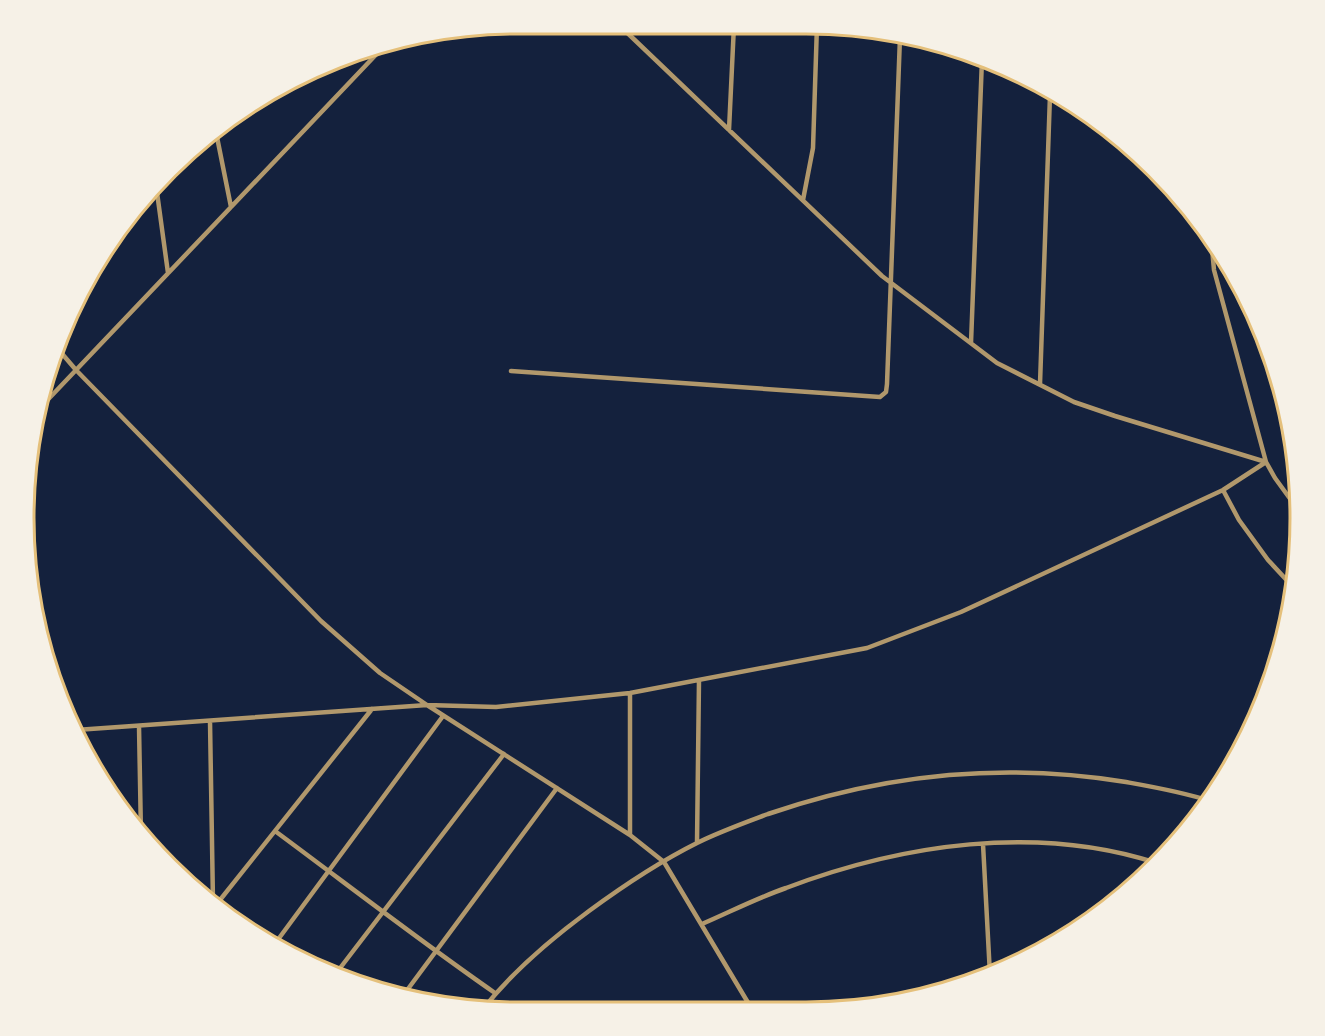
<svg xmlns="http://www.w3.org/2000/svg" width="1325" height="1036" viewBox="0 0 1325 1036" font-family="Mulish,sans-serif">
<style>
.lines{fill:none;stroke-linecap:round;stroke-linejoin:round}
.service{stroke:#b1986c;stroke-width:4.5}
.rim{fill:none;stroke:#e5c07b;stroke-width:3}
</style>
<rect width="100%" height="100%" fill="#14213d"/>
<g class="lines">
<path class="service" d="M618,24l264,252 115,87 77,39 41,14 151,46
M499,26l26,-2
M729,130l5,-105
M216,132l15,75
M156,185l12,88
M803,200l10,-52 4,-123
M1211,237l3,33 52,192 9,16 24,33
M971,343l11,-284
M58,349l18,21 245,251 59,52 47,32 203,130 34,27 89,149
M511,371l369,26 6,-5 1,-8 13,-347
M1040,384l10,-289
M38,410l350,-368
M1223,490l16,30 29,40 26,28
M630,693v142
M210,721l3,181
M139,726l2,109
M76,730l351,-25 69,2 134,-14 237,-45 94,-36 262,-122 43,-28
M275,831c73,54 145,110 220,162
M697,843l2,-163
M983,844l7,131
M216,905l156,-196
M702,924c28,-12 55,-26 84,-36 116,-44 251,-64 371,-25
M274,945l169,-229
M334,976l170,-222
M402,997l155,-209
M483,1009c30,-38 68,-70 106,-98 34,-25 70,-49 108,-68 22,-11 47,-20 71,-29 116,-40 236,-52 358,-32 28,5 57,10 84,19"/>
</g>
<path d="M0 0H1325V1036H0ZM518 34H806A484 484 0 0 1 1290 518V518A484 484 0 0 1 806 1002H518A484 484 0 0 1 34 518V518A484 484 0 0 1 518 34Z" fill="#f6f1e7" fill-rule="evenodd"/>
<path class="rim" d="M518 34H806A484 484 0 0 1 1290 518V518A484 484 0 0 1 806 1002H518A484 484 0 0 1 34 518V518A484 484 0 0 1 518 34Z"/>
</svg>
